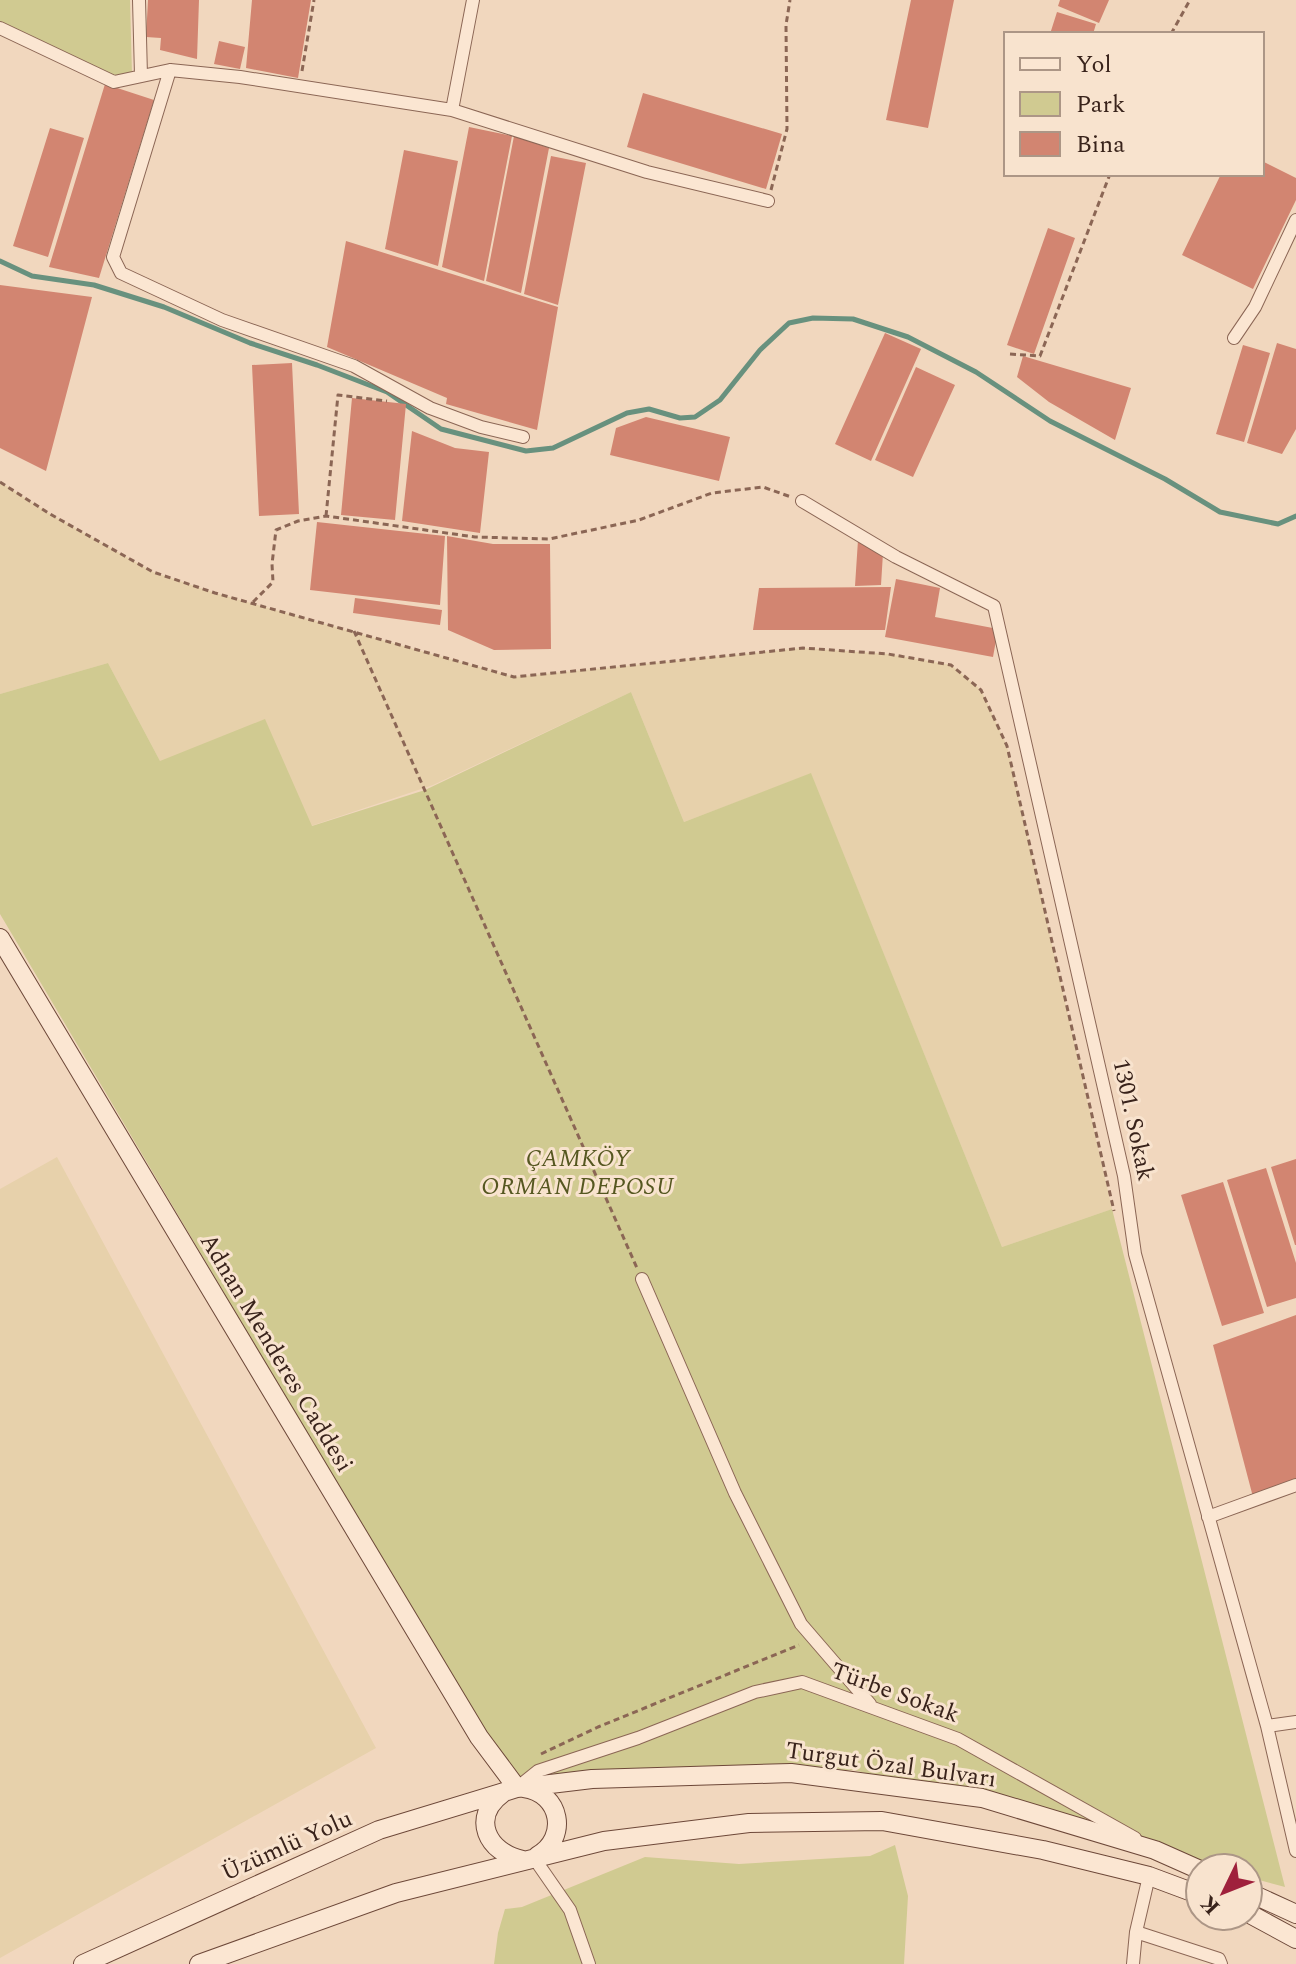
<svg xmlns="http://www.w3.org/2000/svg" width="1296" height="1964" viewBox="0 0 1296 1964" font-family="Spectral,serif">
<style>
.farmland{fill:#e7d1ab}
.green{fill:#d0ca91}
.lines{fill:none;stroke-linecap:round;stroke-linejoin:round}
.stream{stroke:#68917e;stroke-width:5}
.building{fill:#d28571}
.street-casing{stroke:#8b6655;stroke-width:14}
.secondary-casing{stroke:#6d4839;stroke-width:20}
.path{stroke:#8b6655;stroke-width:3;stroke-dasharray:6 4;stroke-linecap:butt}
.street{stroke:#fbe6d2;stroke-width:12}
.secondary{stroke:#fbe6d2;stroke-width:18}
.labels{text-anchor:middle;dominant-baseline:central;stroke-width:6;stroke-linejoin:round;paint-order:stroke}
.street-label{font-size:24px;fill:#39231b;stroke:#f8e3ce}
.park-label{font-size:24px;font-style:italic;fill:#555720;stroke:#f8e3ce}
</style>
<rect width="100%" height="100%" fill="#f1d7be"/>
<path class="farmland" d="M0,482l50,32 103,58 62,21 299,84 289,-29 85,6 63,11 30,25 26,56 105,463 -110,38 -191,-473 -127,48 -53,-130 -198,93 -122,41 -151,-65 -52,-98 -108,31z
M57,1157l319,591 -376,210v-769z"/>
<path class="green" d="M0,0h130l2,74 -18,2 -114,-53z
M108,663l52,98 105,-42 47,107 113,-36 206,-98 53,130 127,-49 191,474 110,-38 173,678 -37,-10v-9h-33l-361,-98 -337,18 -517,-874v-220z
M895,1845l13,51 -4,68h-410l4,-31 7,-24 17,-2 123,-50 94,7 131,-8z"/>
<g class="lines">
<path class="stream" d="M0,261l32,15 62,9 70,22 86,36 67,22 70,27 54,37 85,22 27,-3 74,-35 22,-4 31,9 15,-1 25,-17 40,-50 29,-27 24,-5 40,1 55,18 68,35 74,49 115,58 55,33 58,12 18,-8"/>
</g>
<path class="building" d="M148,0h51l-2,59 -37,-9 1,-12 -15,-1z
M252,0h59l-13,78 -52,-10z
M911,0h43l-26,128 -42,-8z
M1060,0h49l-10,23 -41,-17z
M1057,12l39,12 -3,10h-43z
M219,41l26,6 -5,22 -26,-5z
M105,84l49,16 -55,178 -50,-11z
M643,93l139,41 -16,55 -139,-42z
M469,127l43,9 -28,145 -42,-14z
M50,128l34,10 -36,119 -35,-11z
M514,136l35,12 -28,145 -35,-12z
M404,150l54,11 -20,105 -53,-17z
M551,156l35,7 -28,142 -34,-11z
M1262,161l34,17v22l-43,89 -71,-34 39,-81h41z
M1048,228l27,10 -41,116 -27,-9z
M346,241l212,66 -21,123 -91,-26 1,-6 -120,-51z
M0,285l92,12 -46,174 -46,-23z
M885,333l36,16 -50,112 -36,-17z
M1277,343l19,6v80l-14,25 -35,-11z
M1243,345l27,8 -26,89 -28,-8z
M1023,356l108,32 -16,52 -66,-38 -32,-25z
M292,363l7,151 -40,2 -7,-151z
M916,367l39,18 -42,92 -38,-17z
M352,398l54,6 -11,116 -54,-5z
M646,417l84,20 -11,44 -109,-26 6,-27z
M412,431l43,17 34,4 -9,81 -78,-12z
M317,522l128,14 -5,69 -130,-15z
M447,536l46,8h57l1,105 -57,1 -46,-20z
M858,540l25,13 -2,32 -26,1z
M896,579l44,9 -5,29 63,12 -5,28 -108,-20z
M891,587l-6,43h-132l6,-42z
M355,598l87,12 -2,15 -87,-12z
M1296,1159v86h-1l-24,-78z
M1266,1168l30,95v35l-29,9 -40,-127z
M1223,1182l41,131 -42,13 -41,-131z
M1296,1315v165l-43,17 -40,-152z"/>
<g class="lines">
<defs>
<path id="street" d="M139,0l2,75
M0,28l114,54 56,-12 70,7 212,33 195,62 121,29
M170,70l-57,187 8,16 101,47 132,46 76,42 51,19 42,10
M452,110l21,-110
M1234,338l21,-31 41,-87
M802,501l94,56 98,49 130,570 11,78 132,472 29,125
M642,1279l93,214 66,131 69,80
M1208,1517l88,-32
M1267,1726l29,-4
M518,1787l20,-16 100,-33 117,-46 47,-10 156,57 177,99
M534,1858l36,52 19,54
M1136,1932l83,27 2,5
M1133,1964l3,-32 13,-56"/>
<path id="secondary" d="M0,938l479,799 38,51
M524,1788c37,5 45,50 13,68
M503,1793c-33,24 -16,60 20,67
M1248,1892l48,22
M1248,1913l48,26
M83,1964l296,-134 138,-42 75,-9 199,-6 191,25 173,52 45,20
M199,1964l197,-71 208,-52 145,-18 133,-2 161,29 106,26 51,19"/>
</defs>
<use href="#street" class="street-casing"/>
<use href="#secondary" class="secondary-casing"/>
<path class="path" d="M1171,34l19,-34
M302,71l12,-71
M771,190l16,-61 -1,-104 4,-25
M1010,354l30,2 70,-182
M0,482l50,32 103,58 62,21 299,84 289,-29 85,6 63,11 30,25 26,56 107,465
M326,516l12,-121 49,6
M253,602l20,-20 -1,-18 4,-34 22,-9 28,-5 149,21 74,2 90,-19 73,-27 51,-6 28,10
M354,631l283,637
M541,1754l57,-27 201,-82"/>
<use href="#street" class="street"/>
<use href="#secondary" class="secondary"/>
</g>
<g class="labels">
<g class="street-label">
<text transform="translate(1133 1120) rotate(78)">1301. Sokak</text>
<text transform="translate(276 1353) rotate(59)">Adnan Menderes Caddesi</text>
<text transform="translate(895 1693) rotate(20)">Türbe Sokak</text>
<text transform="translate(891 1765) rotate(8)">Turgut Özal Bulvarı</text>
<text transform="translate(287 1846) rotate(-24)">Üzümlü Yolu</text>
</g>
<g class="park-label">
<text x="578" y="1159">ÇAMKÖY<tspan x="578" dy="28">ORMAN DEPOSU</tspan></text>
</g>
</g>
<rect x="1004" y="32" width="260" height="144" fill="#f8e3ce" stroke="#ac9686" stroke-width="2"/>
<rect x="1020" y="58" width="40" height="12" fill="#fbe6d2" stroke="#ac9686" stroke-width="2"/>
<text x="1076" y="72" font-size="24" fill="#39231b">Yol</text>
<rect x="1020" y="92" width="40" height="24" fill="#d0ca91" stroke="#ac9686" stroke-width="2"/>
<text x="1076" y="112" font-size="24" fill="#39231b">Park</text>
<rect x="1020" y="132" width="40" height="24" fill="#d28571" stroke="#ac9686" stroke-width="2"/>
<text x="1076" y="152" font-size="24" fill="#39231b">Bina</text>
<g transform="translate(1224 1892) rotate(227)"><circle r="38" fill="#f8e3ce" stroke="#ac9686" stroke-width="2"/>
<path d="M0-6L14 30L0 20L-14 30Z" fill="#9f213c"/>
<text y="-12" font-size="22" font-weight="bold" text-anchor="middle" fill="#39231b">K</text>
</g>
</svg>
